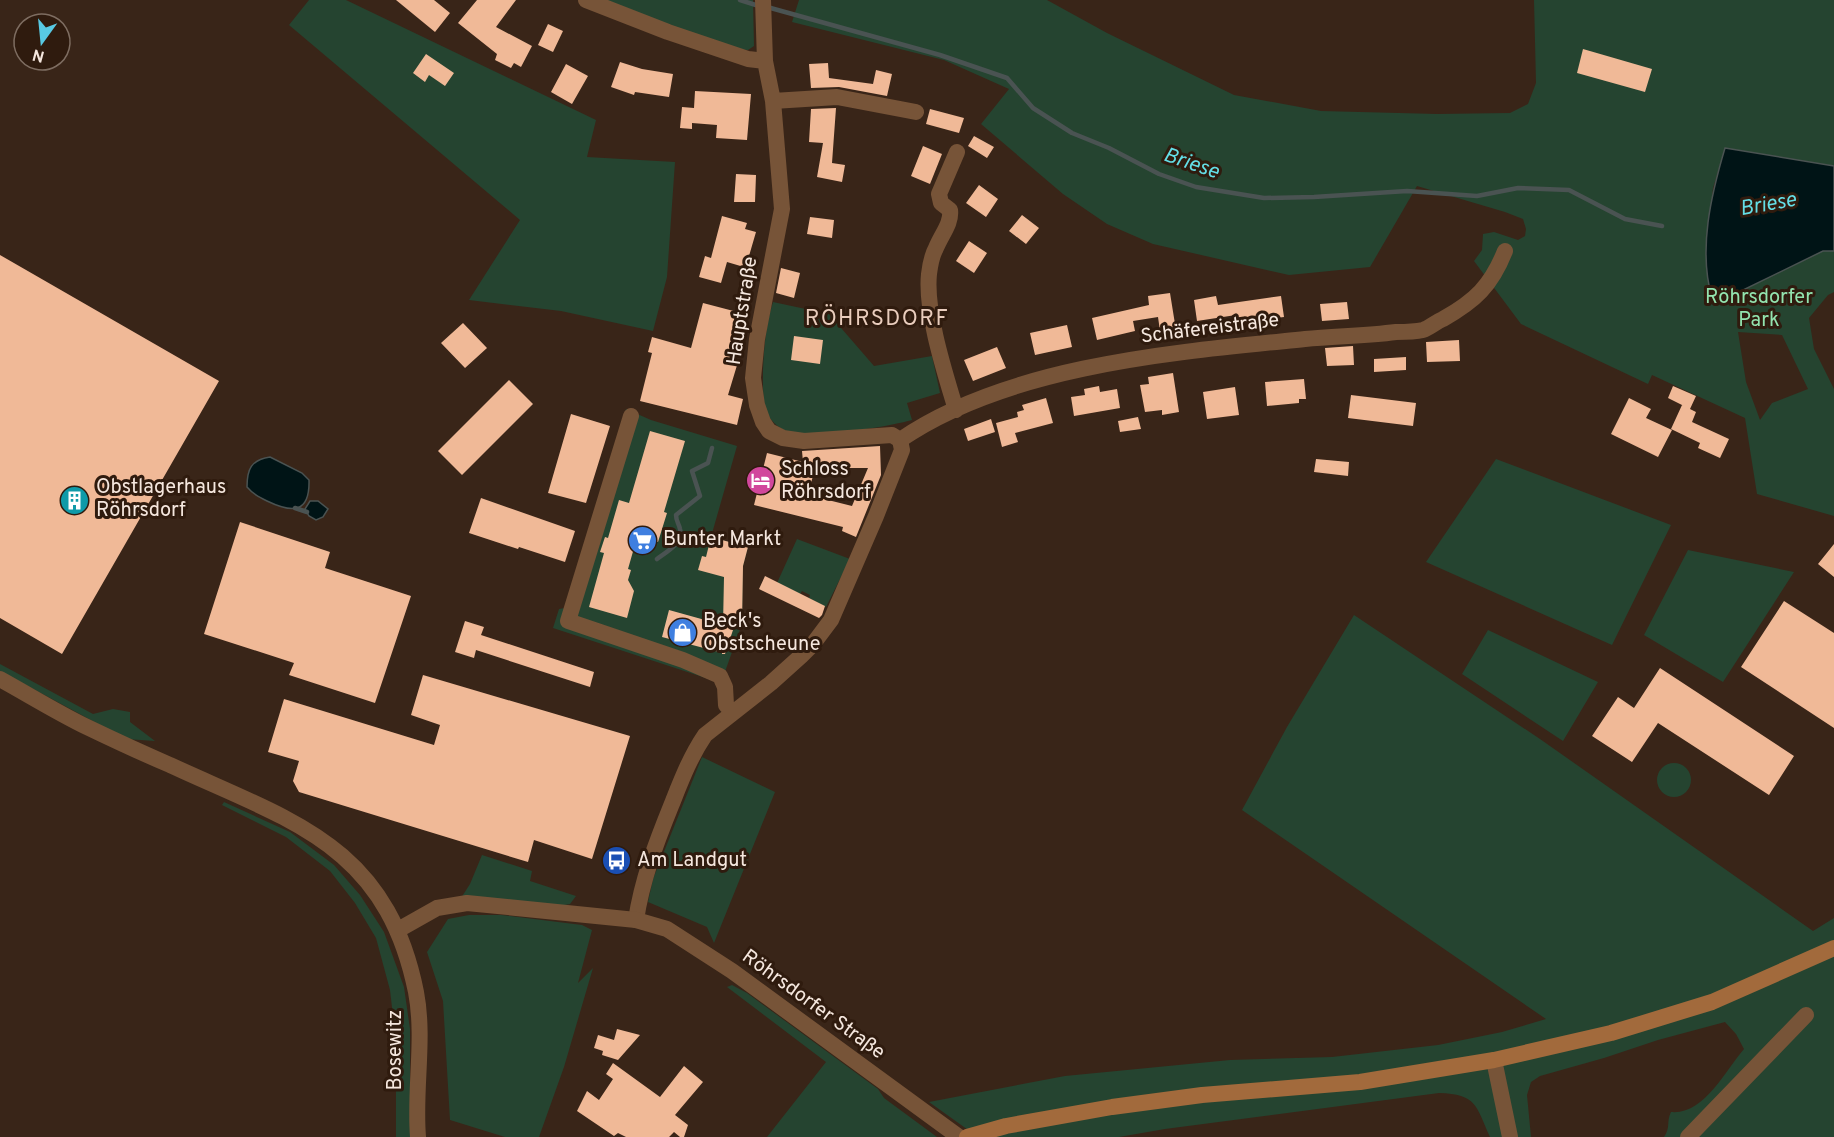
<svg xmlns="http://www.w3.org/2000/svg" width="1834" height="1137" viewBox="0 0 1834 1137" font-family="Overpass,sans-serif">
<style>
.green{fill:#254430;fill-rule:evenodd}
.water{fill:#001416;stroke:#4a5352;stroke-width:1.5}
.lines{fill:none;stroke-linecap:round;stroke-linejoin:round}
.stream{stroke:#4a5352;stroke-width:4.5}
.building{fill:#f0b997;fill-rule:evenodd}
.minor{stroke:#775438;stroke-width:16}
.tertiary{stroke:#775438;stroke-width:16}
.secondary{stroke:#a26a3c;stroke-width:16}
.labels{text-anchor:middle;dominant-baseline:central;stroke-width:6;stroke-linejoin:round;paint-order:stroke}
.park-label{font-size:20px;fill:#93e4af;stroke:#2f1b0e}
.street-label{font-size:20px;fill:#f5e7de;stroke:#2f1b0e}
.poi-label{font-size:20px;fill:#f5e7de;stroke:#2f1b0e;text-anchor:start}
.water-label{font-size:21px;font-style:italic;fill:#64dee6;stroke:#2f1b0e}
.quarter-label{font-size:22px;letter-spacing:1.5px;fill:#e9cdbd;stroke:#2f1b0e}
</style>
<rect width="100%" height="100%" fill="#392518"/>
<path class="green" d="M309,0h37l250,120 -9,37 88,5 -8,115 -14,54 -92,-20 -92,-11 51,-80 -231,-195z
M601,0h152l1,46 -6,4 -14,-1z
M799,0h248l60,33 127,62 87,16 116,3 73,-1 18,-9 8,-21 -2,-83h300v166l-109,-18 -12,40 -5,44 4,66 25,-5 86,-42h11v41l-6,3 -19,23 5,31 20,40v127l-77,-22 -12,-76 -93,-43 -4,9 -127,-60 -47,-63 8,-11 1,-16 11,-2 24,8 7,-4 1,-7 -3,-10 -18,-7 -88,-26 -47,81 -81,8 -136,-31 -46,-20 -44,-30 -82,-70 28,-35 -65,-29 -152,-38zM1738,332l44,3 26,54 -36,14 -12,17 -14,-38z
M773,302l56,12 45,52 58,-10 8,37 -33,10 5,17c-25,7 -99,19 -123,12 -8,-3 -17,-9 -21,-17 -6,-13 -5,-30 -5,-45 1,-23 3,-46 10,-68z
M626,409l25,11 86,26 -26,91 37,10 -5,19 -1,58 -21,59 -168,-55 6,-19 6,-1z
M1496,459l175,66 -59,120 -186,-83z
M797,539l53,20 -24,48 -17,-9 1,-3 -8,-4 -2,3 -23,-11z
M1688,550l106,22 -71,110 -79,-47z
M1354,615l186,124 273,192 21,-13v219h-170c7,-10 2,-15 7,-25 33,3 54,-41 73,-63l-8,-15 -11,-12 -67,18 -54,18 -64,18 -9,6 -4,13 4,42h-41c-14,-31 -13,-43 -51,-44l-274,36 -46,8h-141l-49,-35 136,-26 165,-16 102,-3 106,-12 64,-13 44,-13 -304,-209 45,-83z
M1488,630l110,52 -35,59 -101,-67z
M0,664l93,50 20,-5 17,3v10l25,19 -29,-2 -126,-68z
M702,757l73,35 -61,151 -7,-16 -59,-25 5,-23z
M1657 780a17 17 0 1 1 34 0a17 17 0 1 1-34 0Z
M224,802l66,30 44,33 26,30 24,37 20,55 6,42v108h-14v-95l-6,-52 -14,-52 -21,-35 -25,-32 -44,-34 -64,-32z
M482,855l50,16 -2,10 46,15 -6,8 -11,2 -98,-8 9,-14z
M469,915h32l81,10 10,5 -14,53 15,-15 -29,99 -25,70h-34l-55,-17 -7,-119 -16,-49 21,-33z
M732,985l15,8 131,96 6,9 53,39h-170l59,-75 -99,-75z"/>
<path class="water" d="M1725,148l109,18v85h-11l-86,42 -25,5c-14,-48 -1,-103 13,-150z
M270,457l32,16 7,7c1,34 -17,33 -42,21 -8,-4 -14,-7 -20,-14 0,-18 4,-27 23,-30z
M310,501h8l10,8 -5,8 -7,3 -7,-4 -4,-7z"/>
<g class="lines">
<path class="stream" d="M740,0l19,6
M767,7l173,48 67,23 26,30 39,25 37,15 50,26 37,13 68,11 50,-1 93,-6 70,5 41,-8 51,2 56,29 37,7
M295,508l12,4
M657,559c9,-7 27,-16 23,-30 -1,-5 -4,-8 -4,-14l24,-19 -8,-25 16,-8 4,-15"/>
</g>
<path class="building" d="M396,0h38l16,13 -15,19z
M477,0h39l-20,27 36,19 -11,21 -7,-4 -3,5 -16,-8 2,-6 -39,-31z
M548,24l15,7 -10,21 -15,-7z
M1583,49l69,20 -7,23 -68,-19z
M426,54l28,19 -9,13 -16,-11 -4,7 -12,-9z
M620,62l22,7 31,5 -4,23 -34,-5 -1,3 -23,-8z
M828,63l1,15 44,6 3,-14 16,4 -5,22 -48,-9 -28,1 -2,-24z
M566,64l22,12 -16,28 -21,-12z
M695,91l56,3 -4,46 -31,-2 1,-13 -25,-2v6l-12,-1 2,-21 12,1z
M836,108l-4,55 13,2 -3,17 -25,-5 6,-34 -14,-1 2,-33z
M930,109l34,9 -5,15 -33,-9z
M974,136l20,11 -7,11 -19,-12z
M923,146l19,8 -12,30 -19,-8z
M736,174l20,1 -1,27h-21z
M979,185l19,14 -12,18 -20,-14z
M1022,215l17,13 -13,16 -17,-13z
M722,216l25,7 -2,6 11,3 -7,24 8,3 -3,11 -27,-8 -6,21 -22,-6 6,-21 6,2z
M810,217l24,3 -2,18 -25,-4z
M969,241l18,12 -13,20 -18,-12z
M0,255l219,126 -157,273 -62,-36z
M781,268l19,5 -6,25 -18,-5z
M1170,293l5,31 3,-1 2,12 -19,3 -3,-21 -25,4 2,10 -38,9 -5,-22 57,-13 -1,-9z
M1216,296l2,9 63,-9 3,21 -47,6 -1,-8 -39,6 -3,-21z
M1347,302l2,17 -27,2 -2,-17z
M703,303l42,11 -12,47 5,1 -10,33 15,4 -6,26 -97,-24 12,-48 -4,-1 4,-15 39,11z
M463,323l24,25 -22,20 -24,-25z
M1067,325l5,22 -37,8 -5,-22z
M794,336l29,4 -3,24 -29,-4z
M1459,340l1,21 -33,1 -1,-20z
M1353,346l1,19 -27,1 -2,-18z
M997,347l9,21 -33,13 -9,-21z
M1406,357v13l-32,2v-13z
M1173,373l6,39 -17,3v-5l-17,2 -5,-27 9,-1 -1,-7z
M1304,379l2,20h-7v4l-32,3 -2,-24z
M509,380l24,24 -71,71 -24,-24z
M1099,386l1,6 17,-3 3,19 -46,8 -3,-19 14,-2 -1,-6z
M1673,386l23,10 -6,13 -22,-11z
M1235,387l4,28 -32,4 -4,-27z
M1351,395l65,8 -3,23 -65,-8z
M1046,398l7,25 -38,10 3,9 -16,5 -6,-24 22,-6 -1,-5 7,-2 -2,-5z
M1629,398l22,11 -5,9 26,12 -14,27 -47,-23z
M1682,405l14,7 -4,10 37,17 -9,19 -22,-10 2,-5 -29,-14z
M571,414l39,12 -24,77 -38,-10z
M1138,417l3,12 -21,3 -2,-11z
M991,419l4,13 -27,9 -4,-12z
M650,431l35,10 -21,71 3,1 -9,29 -18,-4 -1,4 -3,-1 -8,28 3,1 -3,10 6,11 -7,27 -38,-11 15,-54 -4,-1 5,-15 3,1 11,-38 10,3z
M880,446l1,29 -25,62 -14,-6 1,-4 -89,-22 13,-52 36,9 -1,-11zM815,468h53l-16,38 -44,-11z
M1316,459l33,3 -1,14 -34,-4z
M481,498l94,33 -10,31 -46,-15 -1,2 -49,-16z
M240,522l90,30 -5,16 86,28 -36,107 -86,-28 5,-12 -90,-29z
M711,537l37,10 -5,19 -1,58h-7l-10,30h-3v-10l-3,8 -57,-15 7,-27 54,15 1,-48 -26,-7 4,-14 4,1z
M1834,544v33l-16,-13z
M765,576l60,30 -3,9 -3,3 -60,-29z
M1784,601l50,32v95l-93,-61z
M465,621l19,6 -3,8 113,37 -4,15 -114,-37 -2,8 -19,-6z
M1660,668l134,88 -25,39 -111,-72 -26,39 -40,-26 26,-39 16,11z
M423,675l207,61 -38,123 -58,-19 -6,22 -229,-70 -6,-11 6,-20 -31,-9 16,-53 150,46 6,-20 -29,-10z
M617,1029l23,6 -22,25 -16,-5 1,-4 -9,-3 4,-13 16,5z
M613,1063l47,34 24,-31 19,16 -28,33 13,10 -4,12h-4l-6,-5 -5,5h-43l-8,-4 -4,3 -37,-25 10,-20 12,9 14,-21 -7,-5z"/>
<g class="lines">
<path class="minor" d="M586,0l82,32 80,27 17,2
M773,101l64,-4 79,15
M956,410c-11,-37 -31,-98 -27,-136 1,-8 3,-19 7,-26 5,-13 16,-25 14,-38l-9,-7 -2,-9 18,-42
M631,416l-63,205 115,39 37,16 5,11 1,18 7,8
M900,440c109,-75 277,-88 405,-101 30,-3 60,-3 91,-7 8,0 18,0 27,-2 6,-2 13,-8 20,-11 32,-18 48,-33 62,-68
M636,920c6,-40 20,-77 35,-114 10,-25 19,-49 34,-71l66,-52 30,-27 12,-12 18,-24 45,-104 26,-66 -2,-10 -8,-5 -88,6 -21,-3 -14,-7 -6,-9 -6,-17 -4,-27 4,-39 25,-130 -9,-108 -8,-40 -2,-61
M1688,1137l118,-122"/>
<path class="tertiary" d="M0,679c29,16 58,34 87,48 27,13 55,26 83,38 121,56 216,79 246,227 9,47 -2,97 2,145
M398,930l39,-22 30,-5 169,17 31,9 65,42 227,166
M1494,1060l16,77"/>
<path class="secondary" d="M967,1137l39,-11 106,-19 90,-12 158,-13 134,-22 117,-27 101,-31 122,-54"/>
</g>
<defs>
<symbol id="hotel-disc" viewBox="-11 -11 22 22"><circle r="9.5" fill="#d1479c" stroke="#2f1b0e"/><path d="M-6-4.5h1.5V1H6V5H4.5V3h-9V5H-6ZM-4 0a1.8 1.8 0 1 1 3.6 0ZM.5 0V-2.5h3Q6-2.5 6 0Z" fill="#fff"/></symbol>
<symbol id="building-disc" viewBox="-11 -11 22 22"><circle r="9.5" fill="#0f9aa8" stroke="#2f1b0e"/><path d="M-4-6H4V6H1V3H-1V6H-4ZM-2.5-4.3h1.7v1.8h-1.7ZM.8-4.3h1.7v1.8H.8ZM-2.5-1h1.7V.8h-1.7ZM.8-1h1.7V.8H.8Z" fill="#fff"/></symbol>
<symbol id="supermarket-disc" viewBox="-11 -11 22 22"><circle r="9.5" fill="#3f7fe0" stroke="#2f1b0e"/><path d="M-6-5.5h2.5l.6 2H6L4.5 2H-2.5L-4.4-4H-6ZM-1.5 3.2a1.3 1.3 0 1 0 .1 0ZM3 3.2a1.3 1.3 0 1 0 .1 0Z" fill="#fff"/></symbol>
<symbol id="shop-disc" viewBox="-11 -11 22 22"><circle r="9.5" fill="#3f7fe0" stroke="#2f1b0e"/><path d="M-5-2.5h2.3a2.7 3.5 0 0 1 5.4 0H5L5.5 6h-11ZM-1.5-2.5h3a1.5 2.3 0 0 0-3 0Z" fill="#fff"/></symbol>
<symbol id="bus-disc" viewBox="-11 -11 22 22"><circle r="9.5" fill="#1a4fb4" stroke="#2f1b0e"/><path d="M-5-6H5V4H4V6H2V4H-2V6H-4V4H-5ZM-3.5-4V0h7V-4ZM-3.5 1.2v1.5H-2V1.2ZM2 1.2v1.5H3.5V1.2Z" fill="#fff"/></symbol>
</defs>
<g fill-rule="evenodd">
<use href="#hotel-disc" x="744" y="464" width="33" height="33"/>
<use href="#building-disc" x="58" y="484" width="33" height="33"/>
<use href="#supermarket-disc" x="626" y="524" width="33" height="33"/>
<use href="#shop-disc" x="666" y="616" width="33" height="33"/>
<use href="#bus-disc" x="600" y="844" width="33" height="33"/>
</g>
<g class="labels">
<g class="park-label">
<text x="1759" y="298">Röhrsdorfer<tspan x="1759" dy="23">Park</tspan></text>
</g>
<g class="street-label">
<text transform="translate(743 311) rotate(-81)">Hauptstraße</text>
<text transform="translate(1210 329) rotate(-7)">Schäfereistraße</text>
<text transform="translate(813 1005) rotate(36)">Röhrsdorfer Straße</text>
<text transform="translate(396 1050) rotate(-90)">Bosewitz</text>
</g>
<g class="poi-label">
<text x="781" y="470">Schloss<tspan x="781" dy="23">Röhrsdorf</tspan></text>
<text x="96" y="488">Obstlagerhaus<tspan x="96" dy="23">Röhrsdorf</tspan></text>
<text x="663" y="540">Bunter Markt</text>
<text x="703" y="622">Beck's<tspan x="703" dy="23">Obstscheune</tspan></text>
<text x="637" y="861">Am Landgut</text>
</g>
<g class="water-label">
<text transform="translate(1191 164) rotate(19)">Briese</text>
<text transform="translate(1768 205) rotate(-10)">Briese</text>
</g>
<g class="quarter-label">
<text x="877" y="319">RÖHRSDORF</text>
</g>
</g>
<g transform="translate(42 42) rotate(195)"><circle r="28" fill="#2f1b0e" stroke="#7e6d61" stroke-width="1.5"/>
<path d="M0-4.5L10 22L0 15L-10 22Z" fill="#58c9e3"/>
<text y="-9" font-size="16" font-weight="bold" text-anchor="middle" fill="#f5e7de">N</text>
</g>
</svg>
